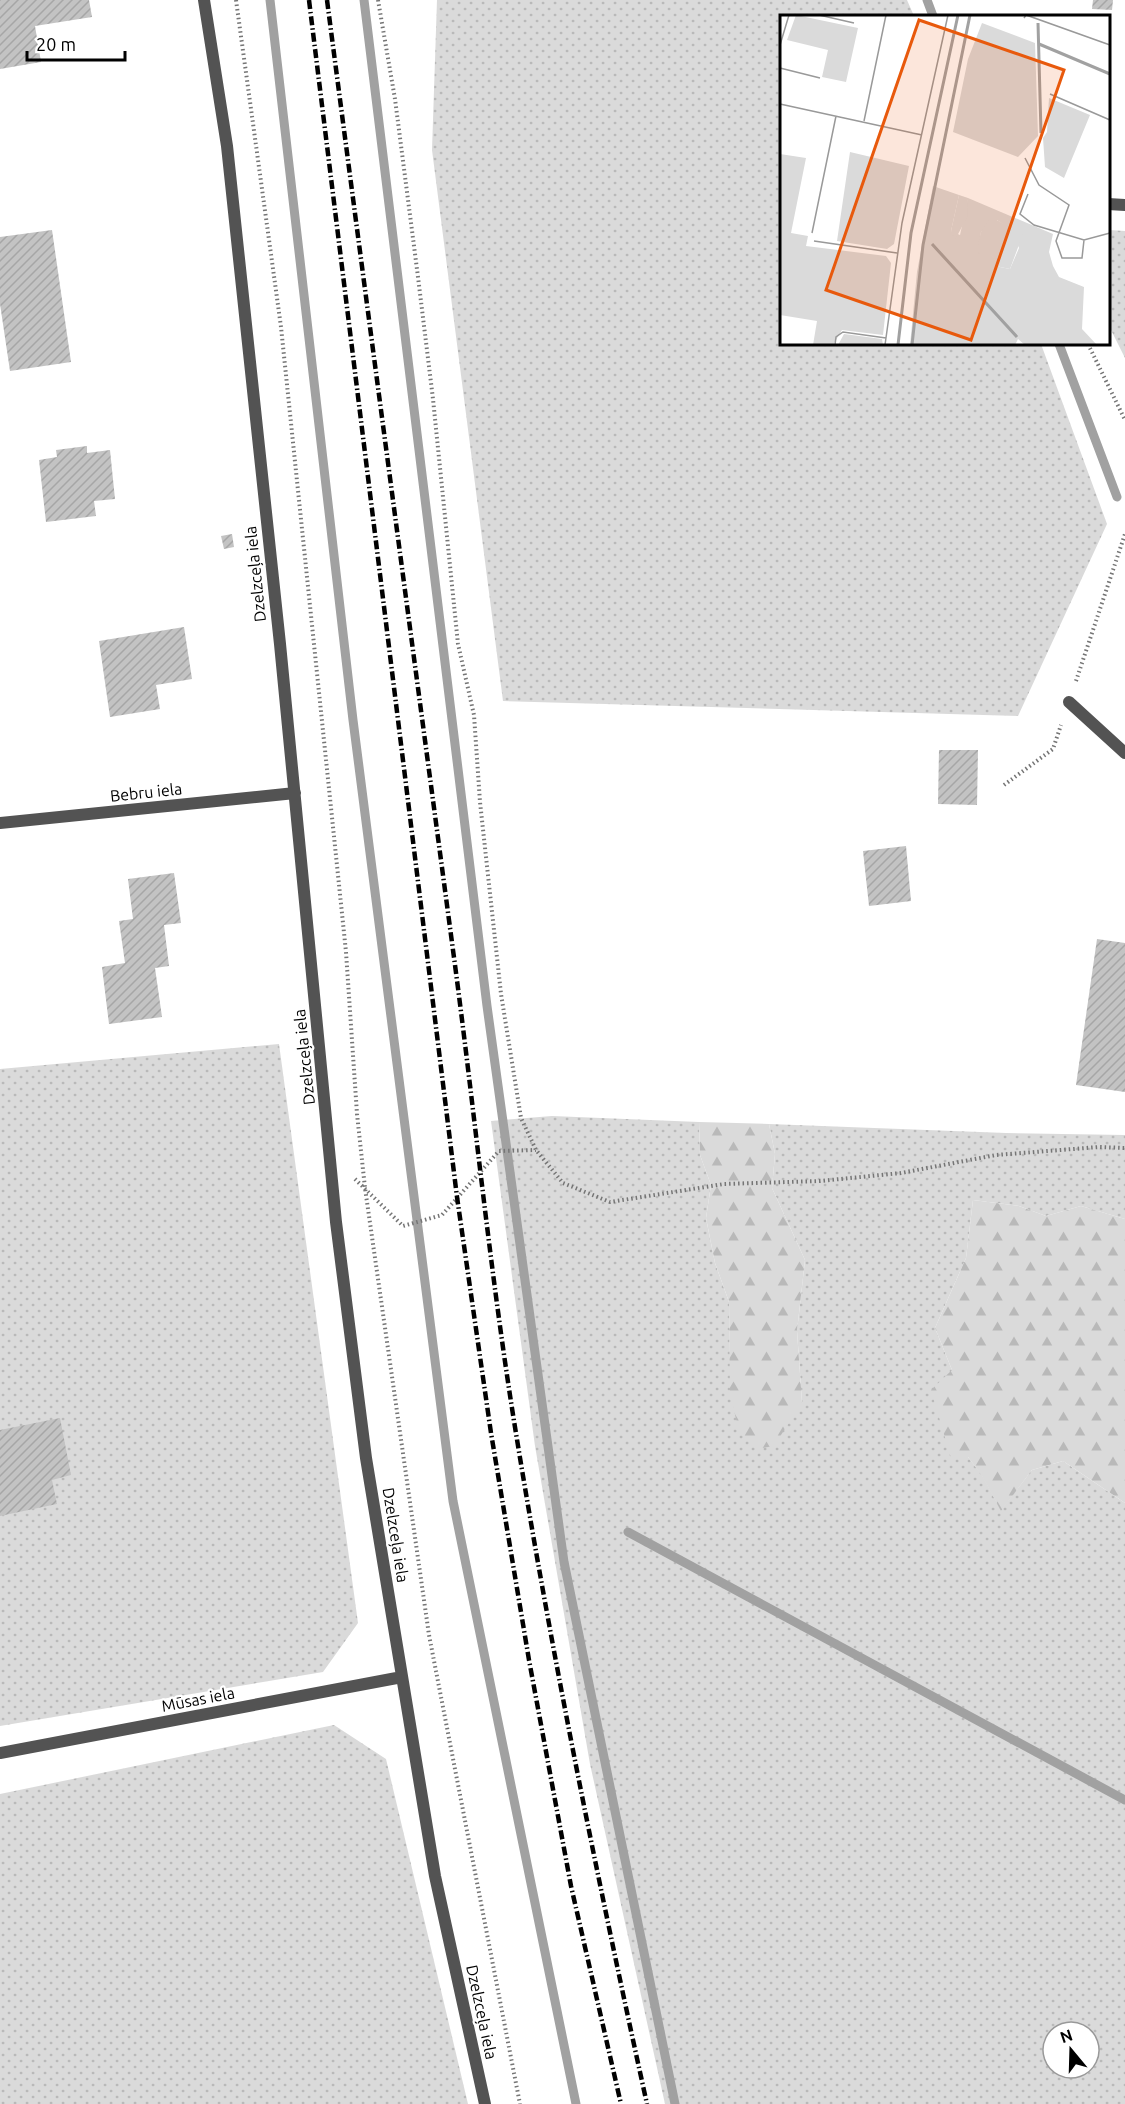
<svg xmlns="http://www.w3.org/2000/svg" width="1125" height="2104" viewBox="0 0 1125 2104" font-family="Ubuntu,sans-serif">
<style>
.grass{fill:url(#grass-dots);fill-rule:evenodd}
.forest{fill:url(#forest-firs)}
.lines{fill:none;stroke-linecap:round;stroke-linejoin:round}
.stream{stroke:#a1a1a1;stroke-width:9}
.building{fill:url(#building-hatch)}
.path{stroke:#757575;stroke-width:4;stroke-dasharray:1.5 3;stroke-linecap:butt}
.lane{stroke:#535353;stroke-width:12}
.street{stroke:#535353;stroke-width:12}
.rail{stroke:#000;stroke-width:4.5;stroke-dasharray:9 3 1.5 3;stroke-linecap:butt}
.labels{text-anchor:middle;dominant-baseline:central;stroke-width:4.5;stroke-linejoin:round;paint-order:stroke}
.street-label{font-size:16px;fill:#000;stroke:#fff}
.inset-river{fill:none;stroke:#a1a1a1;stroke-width:3}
.inset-road{fill:none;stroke:#999;stroke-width:1.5}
.view{fill:#e8590c;fill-opacity:0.15;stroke:#e8590c;stroke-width:3}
.inset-edge{fill:none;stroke:#000;stroke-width:3}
</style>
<defs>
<pattern id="grass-dots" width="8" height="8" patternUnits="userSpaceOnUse" patternTransform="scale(1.5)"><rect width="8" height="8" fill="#dadada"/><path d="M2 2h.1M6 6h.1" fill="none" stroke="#b9b9b9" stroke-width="1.8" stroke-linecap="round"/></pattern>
<pattern id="forest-firs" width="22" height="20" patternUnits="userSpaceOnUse" patternTransform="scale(1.5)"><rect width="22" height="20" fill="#dadada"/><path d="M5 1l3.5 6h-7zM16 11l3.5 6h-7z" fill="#b9b9b9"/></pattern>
<pattern id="building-hatch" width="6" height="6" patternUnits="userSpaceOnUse" patternTransform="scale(1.5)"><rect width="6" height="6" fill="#c3c3c3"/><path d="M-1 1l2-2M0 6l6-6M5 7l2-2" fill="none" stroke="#a6a6a6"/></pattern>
</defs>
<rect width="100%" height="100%" fill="#fff"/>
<path class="grass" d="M437,0h470l7,16h-132v328h259l66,180 -89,192 -515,-15 -71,-551z
M1109,230l16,1v127l-16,-32z
M279,1044l79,579 -35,49 -323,54v-657z
M552,1116l147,6 1,33 11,30 -5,33 9,45 14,39 1,56 72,44 -5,-71 8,-71 -33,-72 3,-34 -6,-30 237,9 119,2v84l-44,-13 -35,10 -27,-10 -46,-6 -7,58 -31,70 17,42 16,87 14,18 19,35 31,-40 31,-9 62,42v601h-460l-75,-340 -55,-318 -44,-325zM1053,2032h36v36h-36z
M334,1725l52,34 82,345h-468v-310z"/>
<path class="forest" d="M699,1122l70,2 6,30 -3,34 33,72 -8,71 5,71 -28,44 -18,3 -17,-17 -9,-39 -1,-91 -14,-39 -9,-45 5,-33 -11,-30z
M973,1200l46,6 27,10 35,-10 44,13v284l-62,-42 -31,9 -31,41 -19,-35 -14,-19 -17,1 -20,-68 21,-20 -17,-42 31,-70z"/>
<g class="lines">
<path class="stream" d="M270,0l83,720 100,781 123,603
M364,0l123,1006 77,556 111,542
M927,0l6,16
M1059,344l58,153
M628,1532l497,268"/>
</g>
<path class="building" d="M0,0h89l3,17 -57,9 6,36 -41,7z
M1093,0h20l-1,10 -20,-1z
M52,230l19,132 -61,9 -10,-67v-67z
M87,446v7l23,-3 5,49 -21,2 2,15 -50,6 -7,-62 18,-3 -1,-7z
M232,534l2,13 -10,2 -3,-13z
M184,627l8,52 -36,6 4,24 -50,8 -11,-76z
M939,750h39l-1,55 -39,-1z
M906,846l5,55 -42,5 -6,-55z
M174,873l7,50 -17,2 5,41 -14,2 7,49 -53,7 -7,-57 23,-4 -6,-42 14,-2 -5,-40z
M1097,939l28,4v149l-49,-7z
M60,1418l11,57 -19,5 5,24 -57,12v-86z"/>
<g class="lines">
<path class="path" d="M236,0l45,327 65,625 11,162 8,74 64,447 91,469
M378,0l17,99 23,178 15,122 25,245 16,71 6,87 21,192 20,124 15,32 27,33 47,19 114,-18 96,-3 81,-8 95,-18 103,-8 26,1
M1088,344l37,76
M1076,681l49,-147
M1004,785l49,-36 8,-24
M355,1179l48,47 39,-11 57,-64 37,-1"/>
<path class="lane" d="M1069,702l56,51"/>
<path class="street" d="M204,0l23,146 53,498 56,578 30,236 69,418 50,228
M1108,204l17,1
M0,823l295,-30
M0,1753l402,-76"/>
<path class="rail" d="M309,0l148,1197 34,236 38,227 42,226 50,218
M327,0c42,322 85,643 128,965 20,152 35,305 59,456 37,230 83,456 133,683"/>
</g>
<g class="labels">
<g class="street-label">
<text transform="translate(255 574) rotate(-96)">Dzelzceļa iela</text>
<text transform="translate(146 792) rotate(-6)">Bebru iela</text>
<text transform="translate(304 1057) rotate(-96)">Dzelzceļa iela</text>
<text transform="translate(396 1535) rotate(81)">Dzelzceļa iela</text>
<text transform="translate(198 1699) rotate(-11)">Mūsas iela</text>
<text transform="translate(482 2012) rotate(78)">Dzelzceļa iela</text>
</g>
</g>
<g transform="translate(780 15)">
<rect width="330" height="330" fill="#fff"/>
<path d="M16,0l62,13 -12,54 -24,-5 6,-27 -41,-10zM202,8l53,20 3,93 -20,21 -65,-25 15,-73zM269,83l41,17 -26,63 -19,-11 -2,-29 4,-6zM70,137l59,14 -15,78 -7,5 -50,-8zM0,139l26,4 -15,75 17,3 -2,10 80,10 5,7 -8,72 -41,-5 -9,15h-20l4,-24 -37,-6zM153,171l26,9 -8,36 9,4 8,-37 85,36 -4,18 4,14 6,11 25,10 -2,42 15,16h-72l-7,-6 -3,6h-105l7,-73zM217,205l15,10 7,18 -9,21 -10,-2 -9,-13 -12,-4 2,-18zM64,319l38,5 1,6h-45z" fill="#dadada" fill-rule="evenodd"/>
<path d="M179,180l9,3 -1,19 -12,23 -4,-9zM211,202l32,17 -13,35 -10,-2 -9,-12 -10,3 -4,-9 4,-17z" fill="#dadada"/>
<path class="inset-river" d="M258,8l3,110M259,29l71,30M152,229l85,93M118,330l13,-112 47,-218M132,330l11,-100 47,-230"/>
<path class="inset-road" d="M39,0l35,8M244,3l2,-3 84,30M0,30l9,-30M0,53l40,10M270,79l60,26M0,89l142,31M84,106l22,-106M245,143l14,27 30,20 -13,36 6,17h20l2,-18M248,179l-8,20 14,11 50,15 26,-7M32,218l24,-117M34,226l83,12M55,330l1,-8 7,-5 43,6M105,330l17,-122 46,-208"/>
<path class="view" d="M139,5l145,50 -93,270 -145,-50z"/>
<rect width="330" height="330" class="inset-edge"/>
</g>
<g transform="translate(1071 2050) rotate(341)"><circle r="28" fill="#ffffff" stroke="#999999" stroke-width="1.5"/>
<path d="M0-4.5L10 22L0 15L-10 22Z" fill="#000000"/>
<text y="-9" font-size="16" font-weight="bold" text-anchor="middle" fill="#000000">N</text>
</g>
<path d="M27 51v9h98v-9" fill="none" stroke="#000000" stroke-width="3"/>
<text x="36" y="51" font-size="18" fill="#000000" stroke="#ffffff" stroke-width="4.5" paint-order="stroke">20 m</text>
</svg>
